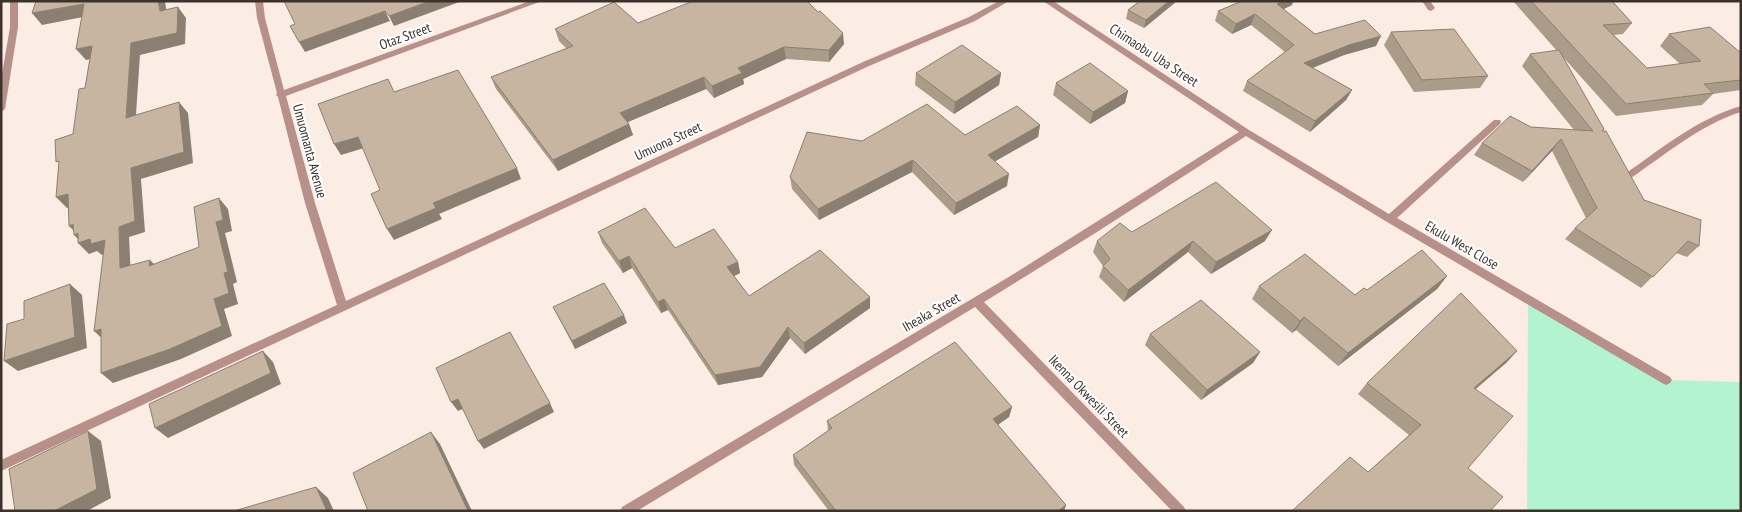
<svg xmlns="http://www.w3.org/2000/svg" width="1742" height="512" viewBox="0 0 1742 512" font-family="'PT Sans Narrow',sans-serif">
<style>
.green{fill:#b1f4cf}
.lines{fill:none;stroke-linecap:round;stroke-linejoin:round}
.street{fill:#b79089;fill-rule:evenodd}
.wall{fill:#ab9c8a}
.shaded-wall{fill:#8b7f71}
.building{fill:#c7b5a1;stroke:#8b7f71}
.labels{text-anchor:middle;dominant-baseline:central;stroke-width:4;stroke-linejoin:round;paint-order:stroke}
.street-label{font-size:14px;fill:#3c322c;stroke:#fff}
</style>
<rect width="100%" height="100%" fill="#fcede4"/>
<path class="green" d="M1528,300l138,80 75,2v129h-214z"/>
<g class="lines">
<path class="street" d="M10,1h8v26l-13,82 -4,3v-32l9,-53z
M255,1h8l2,17 19,72 246,-89h12l-256,95 29,107 31,98 517,-239 106,-45 30,-16h10l-34,20 -106,45 -868,405v-11l336,-155 -32,-102 -27,-106 -2,-2 1,-2 -20,-75z
M1043,1h10l196,129 140,84 105,-94h6l1,2 -1,2 -103,94 273,159 2,3 -2,3 -4,2 -4,-2 -275,-161 -141,-86 -149,96 -113,70 200,205 2,4h-14l-197,-204 -338,204h-17l2,-4 390,-232 227,-143z
M1422,1h8l5,7 -4,3 -3,-1z
M1741,106v6c-41,13 -75,42 -110,66h-6l-2,-2 2,-2c37,-26 72,-55 116,-68z"/>
</g>
<path class="wall" d="M1140,1h37l-33,27 -18,-9 2,-9z
M1242,1h51l-1,4 -9,4 32,25 61,12 -32,9 -31,13 39,22 -6,10 -36,32 -67,-41 4,-10 38,-29 -34,-27 -19,9 -17,-13 3,-10z
M1513,1h99l20,22 -9,11 -9,1 33,33 33,-4 -20,-18 9,-12 72,19v37l-28,4 -11,11 -86,11 -53,-59 40,74 41,69 55,46 -12,11 -11,-4 -35,35 -76,-49 10,-11 11,-10 -34,-67 -29,31 -49,-27 8,-12 49,-16 43,3 -52,-64 8,-12 27,-3z
M638,23l206,21 -15,18 -43,-3 -43,20 1,5 -30,14 -8,-9 -78,33 1,2 4,11 -75,36 -62,-82 -5,-12 76,-28 -8,-8 -4,-12z
M1391,32l97,44 -8,12 -66,4 -30,-47z
M916,73h85l-2,12 -45,29 -39,-29z
M1056,83l72,8 -3,12 -35,21 -37,-29z
M1040,125l-2,12 -43,24 12,25 -53,29 -42,-43 -93,48 -27,-31 -2,-12 72,-36 103,-6z
M598,232l77,16 63,14 2,11 -6,3 15,20 121,12 -65,46 -15,-16 -28,39 -44,8 -50,-75 -7,3 -29,-45 -9,5 -21,-30z
M1132,232l133,9 -54,33 -23,-22 -64,50 -25,-25 4,-11 -10,-14 4,-11z
M1447,276l-10,13 -99,77 -42,-36 -4,3 -40,-34 7,-13 96,9 12,-5z
M553,307l74,16 -52,26z
M1150,334l110,18 -7,11 -52,37 -56,-55z
M1517,351l-11,12 -30,26 -8,79 -100,4 41,-37 -51,-41 9,-11z
M1012,407l-3,10 -11,8 68,80 -2,6h-235l-35,-46 -1,-10 35,-23 -1,-11z"/>
<path class="shaded-wall" d="M158,1h7l3,21 -8,-11z
M430,1h32l-68,25 -5,-10z
M1169,1h8l-33,27 2,-8z
M1282,1h11l-1,4 -20,10 5,-11z
M84,4l9,11 -51,10 -10,-12z
M178,7l8,11 -1,26 -45,11 -5,74 -9,-11 5,-75z
M385,11l5,10 -85,31 -6,-10z
M1255,14l-4,11 -19,9 4,-10z
M843,33l1,11 -15,18v-12z
M1381,36l-5,10 -32,9 -45,18 5,-10 45,-18z
M92,46l9,11 -15,3 -10,-11z
M784,47l2,12 -43,20 1,5 -30,14 -2,-12 26,-18z
M1001,73l-2,12 -45,29 1,-12z
M704,77l2,12 -83,35 -3,-11z
M1352,90l-6,10 -36,32 5,-11z
M1128,91l-3,12 -35,21 3,-12z
M179,102l9,11 5,50 -52,16 4,53 -16,5 2,42 -11,-11 -1,-41 12,-59z
M629,124l4,11 -75,36 -5,-11z
M1040,125l-2,12 -51,29 1,-11z
M358,137l6,11 -23,7 -7,-11z
M1561,139l-9,12 -29,31 9,-11z
M913,160l-1,12 -93,48 -1,-11z
M517,168l4,11 -82,35 -6,-11z
M1009,174l-2,12 -53,29 2,-12z
M68,194l11,11 -12,3 -11,-11z
M219,198l9,11 4,22 -7,2 12,49 -4,2 5,20 -14,5 8,27 -51,23 -68,24 -12,-10 113,-74 10,-26 -8,-51z
M436,208l6,11 -48,21 -7,-11z
M73,224l17,15 15,1 11,10 -14,5 -5,-4 -8,3 -11,-11 3,-1 -7,-7 3,-1 -8,-8z
M1272,230l-7,11 -54,33 5,-12z
M1193,241l-5,11 -64,50 4,-12z
M629,256l3,12 -9,5 -4,-12z
M150,260l10,10 -11,-4z
M738,262l2,11 -10,5 -3,-11z
M1447,276l-10,13 -99,77 10,-13z
M70,284l12,11 5,53 -69,23 -14,-10z
M870,297v11l-65,46 -1,-11z
M664,299l4,11 -7,3 -3,-11z
M624,315l3,8 -52,26 -3,-8z
M1304,317l-8,13 -4,3 8,-12z
M788,327l2,11 -28,39 -44,8 -3,-10z
M101,329l5,13 -12,-11z
M263,351l10,11 8,22 -113,54 -13,-10z
M1517,351l-11,12 -43,36 11,-11z
M1260,352l-7,11 -52,37 6,-10z
M458,399l7,9 -7,3 -7,-9z
M550,403l4,9 -70,37 -6,-8z
M1012,407l-3,10 -18,12 2,-10z
M88,431l13,10 10,57 -24,13h-33z
M431,432l9,12 32,67h-4z
M316,487l12,11 6,13h-7z
M1066,505l-2,6h-6z"/>
<path class="building" d="M36,1h122l2,10 18,-4 -1,26 -46,10 -5,75 53,-16 5,50 -53,16 4,53 -16,6 1,41 30,-8 -1,6 50,-19 -5,-40 25,-9 4,22 -7,2 12,50 -4,1 5,20 -15,6 8,27 -52,23 -69,24v-44l-7,2 11,-91 -14,4 -1,-5 -12,4v-10l-4,2 -1,-11 -4,2 -1,-32 -12,3 3,-36 -3,1 -1,-22 18,-6 6,-45 6,-1 7,-42 -16,3 8,-45 -52,9z
M284,1h146l-41,15 -4,-5 -86,31 -9,-16 5,-2z
M693,1h114l11,11 2,-1 23,22 -14,17 -45,-3 -46,21 4,5 -30,13 -8,-9 -84,36 9,11 -76,36 -62,-83 82,-31 -18,-17 59,-27 24,21z
M1140,1h29l-23,19 -18,-10z
M1242,1h40l-5,3 38,30 50,-14 16,16 -32,9 -45,18 48,27 -37,31 -68,-40 47,-36 -39,-31 -19,10 -18,-13z
M1531,1h81l20,22 -29,2 44,43 54,-7 -32,-27 41,-7 31,26v27l-37,4 9,9 -87,11z
M1454,29l34,47 -66,4 -31,-48z
M962,45l39,28 -46,29 -39,-29z
M1559,50l45,79 -2,2h4l38,69 57,20 -2,26 -11,-5 -35,36 -78,-49 22,-20 -36,-69 -29,32 -50,-28 28,-27 21,11 62,4 -63,-77z
M1090,63l38,28 -35,21 -37,-29z
M458,70l59,98 -84,35 3,5 -49,21 -16,-35 9,-4 -22,-53 -24,7 -16,-40 70,-25 6,13z
M927,104l38,31 52,-29 23,19 -52,30 21,19 -53,29 -43,-43 -95,49 -28,-32 17,-45 55,9z
M1216,182l56,48 -56,32 -23,-21 -65,49 -25,-24 7,-7 -13,-18 23,-18 12,9z
M645,208l30,40 39,-19 24,33 -11,5 22,29 71,-46 50,47 -66,46 -16,-16 -28,40 -45,8 -51,-76 -6,3 -29,-46 -10,5 -21,-29z
M1422,250l25,26 -99,77 -44,-36 -4,4 -41,-35 46,-32 50,41 9,-7 3,2z
M604,283l20,32 -52,26 -19,-34z
M70,284l5,53 -71,24 3,-37 17,-5v-18z
M1461,293l56,58 -43,37 39,28 -45,52 35,29 -13,14h-198l58,-54 18,15 53,-47 -54,-42z
M1201,300l59,52 -53,38 -57,-56z
M510,332l40,71 -72,38 -20,-42 -7,3 -15,-34z
M955,342l57,65 -19,12 73,86 -8,6h-222l-43,-56 39,-27 -5,-7z
M263,351l8,22 -116,55 -6,-24z
M88,431l9,58 -43,22h-39l-6,-42z
M431,432l37,79h-100l-15,-38z
M316,487l11,24h-93z"/>
<g class="labels">
<g class="street-label">
<text transform="translate(405 36) rotate(-20)">Otaz Street</text>
<text transform="translate(1154 55) rotate(33)">Chimaobu Uba Street</text>
<text transform="translate(668 141) rotate(-25)">Umuona Street</text>
<text transform="translate(310 151) rotate(75)">Umuomanta Avenue</text>
<text transform="translate(1462 245) rotate(30)">Ekulu West Close</text>
<text transform="translate(931 312) rotate(-30)">Iheaka Street</text>
<text transform="translate(1089 396) rotate(46)">Ikenna Okwesili Street</text>
</g>
</g>
<rect width="1742" height="512" fill="none" stroke="#3c322c" stroke-width="5"/>
</svg>
